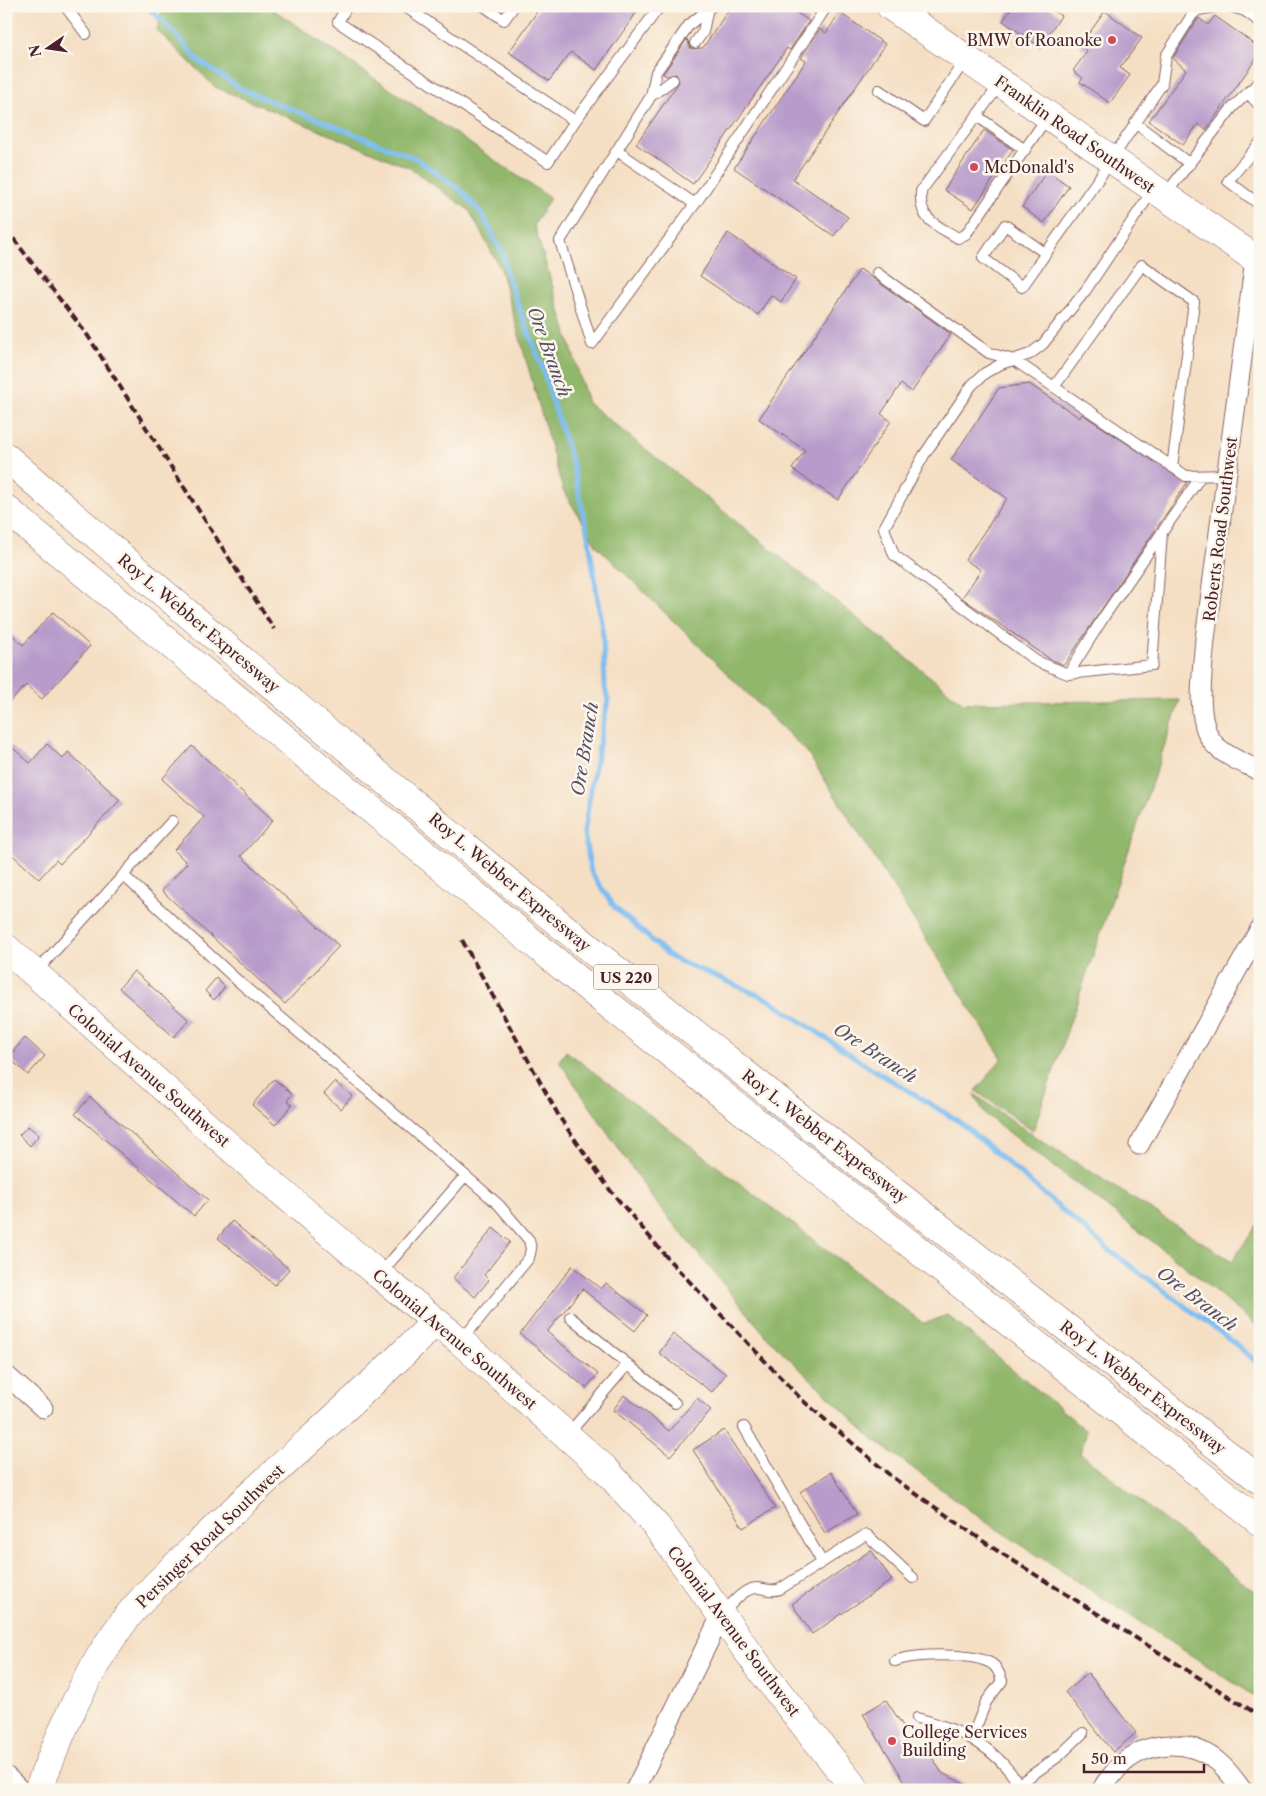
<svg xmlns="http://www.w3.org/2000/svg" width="1266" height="1796" viewBox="0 0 1266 1796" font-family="'Libre Caslon Text',serif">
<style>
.forest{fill:#91b76c;stroke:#6e6b4c}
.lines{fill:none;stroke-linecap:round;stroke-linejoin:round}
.stream{stroke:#7cbdf1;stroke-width:5}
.building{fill:#b89bcb}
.lane-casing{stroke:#866261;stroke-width:12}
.street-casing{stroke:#866261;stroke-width:21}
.secondary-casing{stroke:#866261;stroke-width:29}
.primary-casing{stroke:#866261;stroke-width:29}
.highway-casing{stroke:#866261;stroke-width:29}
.lane{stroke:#fff;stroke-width:10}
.street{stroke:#fff;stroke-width:19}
.secondary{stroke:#fff;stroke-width:28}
.primary{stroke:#fff;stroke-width:28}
.highway{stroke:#fff;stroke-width:28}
.rail{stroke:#4a1f2b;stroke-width:4;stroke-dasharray:8 4;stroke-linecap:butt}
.poi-dot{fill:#d1495b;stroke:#fbf7ec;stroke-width:2}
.labels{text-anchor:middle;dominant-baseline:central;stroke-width:5;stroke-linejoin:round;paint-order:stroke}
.shield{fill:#fbf7ec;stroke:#7f6065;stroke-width:1}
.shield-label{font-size:15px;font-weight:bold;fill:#4a1f2b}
.poi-label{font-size:16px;fill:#4a1f2b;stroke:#fbf7ec;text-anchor:start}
.street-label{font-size:16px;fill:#4a1f2b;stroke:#fbf7ec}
.water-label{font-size:18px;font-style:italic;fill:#594e66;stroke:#fbf7ec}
</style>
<rect width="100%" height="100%" fill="#fbf7ec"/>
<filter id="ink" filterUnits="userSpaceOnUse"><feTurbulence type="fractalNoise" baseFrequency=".02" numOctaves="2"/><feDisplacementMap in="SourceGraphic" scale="10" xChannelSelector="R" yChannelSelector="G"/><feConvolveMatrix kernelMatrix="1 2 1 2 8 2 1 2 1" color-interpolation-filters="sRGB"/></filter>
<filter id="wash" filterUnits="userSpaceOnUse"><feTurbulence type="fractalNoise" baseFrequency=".0096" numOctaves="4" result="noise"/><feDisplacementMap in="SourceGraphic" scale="20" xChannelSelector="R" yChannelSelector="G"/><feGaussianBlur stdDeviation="1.12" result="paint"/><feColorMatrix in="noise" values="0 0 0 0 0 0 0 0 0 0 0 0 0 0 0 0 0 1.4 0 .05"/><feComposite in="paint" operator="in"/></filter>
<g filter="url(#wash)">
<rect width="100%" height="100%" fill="#f5dfc4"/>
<path class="forest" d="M163,6h105l282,192 -16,27 54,178 375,300 217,-3 -147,431 -57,-40 26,-33 -195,-306 -210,-206 -34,-56 -63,-222 -31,-58 -59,-42 -195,-81 -58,-57z
M566,1051l358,273 23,-9 140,116 -7,22 180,143v104l-277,-180 -111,-82 -104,-100 -115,-139 -94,-138z
M974,1094l57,40 201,127 28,-40v108l-65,-55 -210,-160z"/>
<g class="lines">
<path class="stream" d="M146,6l21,19 32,36 44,29 172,68 46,32 21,24 22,43 3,19 35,91 31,99 16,74 14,96 2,52 3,12 -16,81 -8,52 7,39 24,36 57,50 96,41 98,66 94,57 149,128 123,91 28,24"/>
</g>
<g id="blocks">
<path class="building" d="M541,6h100l-45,64 -25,-18 -22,29 -40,-29z
M731,6h56l22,15 -19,29 -3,-2 -94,136 -57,-40 43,-62 -3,-8 -9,2 -4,-2 24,-35 4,10 12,-1z
M1013,6h35l13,10 -21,31 -37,-26z
M1105,11l37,27 -22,30 10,7 -20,28 -30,-21 3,-4 -10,-7 14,-20 -7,-5z
M840,13l45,31 -92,135 55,38 -14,19 -100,-68 72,-107 -5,-3 19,-29 6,4z
M1215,16l45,32v5l-54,77 -8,-6 -15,21 -34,-24 37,-51 -13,-12 24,-38 2,-2 9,7z
M984,130l29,20 -40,59 -29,-19z
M1047,171l22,15 -25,37 -22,-16z
M728,233l68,46 -15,23 -10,-7 -13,20 -58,-39z
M860,269l91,65 -39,58 -11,-8 -20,30 10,7 -53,79 -46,-31 13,-19 -46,-31z
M1029,384l51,34 2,-4 105,69 -123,182 -14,-6 -88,-61 19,-28 -16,-10 42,-62 -56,-38 48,-72z
M53,612l37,34 -48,53 -16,-14 -20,21v-77l17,16z
M6,742l24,21 17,-19 16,15 5,-7 52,48 -60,64 -4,-4 -17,19 -33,-30z
M192,746l81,74 -32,36 98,90 -54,58 -123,-113 25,-28 -13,-13 30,-33 -42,-38z
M134,971l55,49 -15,17 -55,-49z
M216,978l9,9 -11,13 -9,-9z
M25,1038l20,18 -17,19 -20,-18z
M274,1079l18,15 -5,7 5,4 -17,20 -23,-20z
M335,1082l17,14 -11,13 -17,-15z
M90,1097l118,103 -14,16 -119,-102z
M28,1126l11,9 -9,11 -11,-11z
M232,1221l57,48 -14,16 -57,-47z
M493,1228l17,14 -26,33 5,5 -14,17 -22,-19z
M572,1266l29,23 5,-6 41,32 -12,16 -53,-42 -35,43 51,42 -12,14 -66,-54z
M673,1334l53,40 -14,18 -53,-39z
M624,1395l45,36 28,-33 14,12 -41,46 -57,-46z
M724,1430l51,78 -32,20 -50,-78z
M831,1472l26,42 -32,19 -25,-41z
M871,1550l21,30 -80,54 -20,-30z
M1088,1673l48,60 -23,19 -48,-60z
M886,1700l19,29 -5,3 13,22 8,-4 4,7 5,-3 12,19 34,17h-66l-47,-76z"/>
</g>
</g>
<g filter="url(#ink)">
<use href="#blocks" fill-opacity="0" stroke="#866261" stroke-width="1"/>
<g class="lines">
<defs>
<path id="lane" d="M65,6l21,28
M347,6l-9,16 210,140 27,-41 85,-115
M404,6l171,115
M484,6l20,14 10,-14
M712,6l-23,19 -33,47 -5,24 -91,145 32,103 106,-144 129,-194
M1229,6l16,5 15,11
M695,43l8,-11 4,-20
M1001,83l-80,108c-2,30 14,33 37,47l8,-4 82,-118
M879,90l45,31 41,-61
M1248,93l12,13
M651,96l22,-16
M977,116l48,34
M1135,123l55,41
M1260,143l-32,38 32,24
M617,151l78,53
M1153,190l-67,100 -43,54 -13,10 -29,10 -16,9 -13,12 -48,70 -40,73 10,27 142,106 32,13 84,-9 10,-132
M1165,195l67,-87 28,-27
M1045,253l-40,-28 -22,33 39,29 75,-106 65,-97 4,-28 26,-41 6,-5 22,-4
M877,273l112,80 25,7 172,116 41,-1
M1054,387l88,-122 52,37 -22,165
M1068,674l37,-59 96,-139
M123,875l116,107 135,114 125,109 30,35 2,9 -2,9 -68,83
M35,973l137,-152
M379,1275l86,-99
M570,1317l105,86
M744,1427l78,135
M568,1434l60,-70
M722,1614c9,-9 21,-26 35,-26 9,0 14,5 23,1l82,-52 5,-2 46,43
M895,1661c21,-7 78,-9 97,3 5,3 8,11 10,17l-16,21 -14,35
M917,1718c45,12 81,29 105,72
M1019,1784l40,-28 24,-23"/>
<path id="street" d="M1255,259l-50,380c-2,29 -12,85 11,107 11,11 30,18 44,25
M1139,1145l121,-216
M6,1375l37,33
M6,1776l14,14
M635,1790l87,-176
M1102,1790c2,-6 7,-11 11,-16 25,-32 70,-39 104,-13 9,7 18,19 25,29"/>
<path id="secondary" d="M6,948l250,222 123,105 81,66 146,129 51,57 110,151 89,112
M38,1790c23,-58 48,-119 86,-169 26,-33 59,-62 90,-92 73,-70 150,-135 221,-207"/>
<path id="primary" d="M890,6l370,256"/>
<path id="highway" d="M6,457c274,239 554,471 839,696 138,109 277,217 415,327
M6,509l592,487 662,526"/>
</defs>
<use href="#lane" class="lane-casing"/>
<use href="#street" class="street-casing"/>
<use href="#secondary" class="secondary-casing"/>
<use href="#primary" class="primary-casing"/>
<use href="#highway" class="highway-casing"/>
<use href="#lane" class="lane"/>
<use href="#street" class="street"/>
<use href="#secondary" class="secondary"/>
<use href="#primary" class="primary"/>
<use href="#highway" class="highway"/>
<path class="rail" d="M6,229l82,107 186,293
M462,940l98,178 50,72 60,71 131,138 91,78 101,71 267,168"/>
</g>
</g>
<g class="poi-dot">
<circle cx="1112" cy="40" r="5"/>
<circle cx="974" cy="167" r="5"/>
<circle cx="892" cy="1741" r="5"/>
</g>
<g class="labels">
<rect class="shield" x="593.5" y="964.5" width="65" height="25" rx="4"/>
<g class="shield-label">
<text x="626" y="977">US 220</text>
</g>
<g class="poi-label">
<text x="1102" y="40" text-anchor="end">BMW of Roanoke</text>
<text x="984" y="167">McDonald's</text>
<text x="902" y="1732">College Services<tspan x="902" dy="18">Building</tspan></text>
</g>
<g class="street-label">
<text transform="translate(1075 134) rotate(35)">Franklin Road Southwest</text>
<text transform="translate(1220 529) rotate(-83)">Roberts Road Southwest</text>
<text transform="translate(199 623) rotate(40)">Roy L. Webber Expressway</text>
<text transform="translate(510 882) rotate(40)">Roy L. Webber Expressway</text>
<text transform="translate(149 1075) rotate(41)">Colonial Avenue Southwest</text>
<text transform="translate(825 1136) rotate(38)">Roy L. Webber Expressway</text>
<text transform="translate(455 1339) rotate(40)">Colonial Avenue Southwest</text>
<text transform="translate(1143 1387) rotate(38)">Roy L. Webber Expressway</text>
<text transform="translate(210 1536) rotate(-44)">Persinger Road Southwest</text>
<text transform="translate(734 1631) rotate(53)">Colonial Avenue Southwest</text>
</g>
<g class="water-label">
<text transform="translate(549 352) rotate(70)">Ore Branch</text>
<text transform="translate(585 749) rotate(-81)">Ore Branch</text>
<text transform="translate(875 1053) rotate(33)">Ore Branch</text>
<text transform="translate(1197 1299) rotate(37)">Ore Branch</text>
</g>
</g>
<rect width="1266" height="1796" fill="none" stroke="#fbf7ec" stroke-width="25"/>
<g transform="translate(48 48) rotate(257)" stroke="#fbf7ec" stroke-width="4" paint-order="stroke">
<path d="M0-4L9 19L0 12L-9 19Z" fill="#4a1f2b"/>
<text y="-8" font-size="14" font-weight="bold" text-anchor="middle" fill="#4a1f2b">N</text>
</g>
<path d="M1084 1764v8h120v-8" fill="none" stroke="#4a1f2b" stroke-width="2.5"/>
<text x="1091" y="1764" font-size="15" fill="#4a1f2b" stroke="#fbf7ec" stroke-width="4" paint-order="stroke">50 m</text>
</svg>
